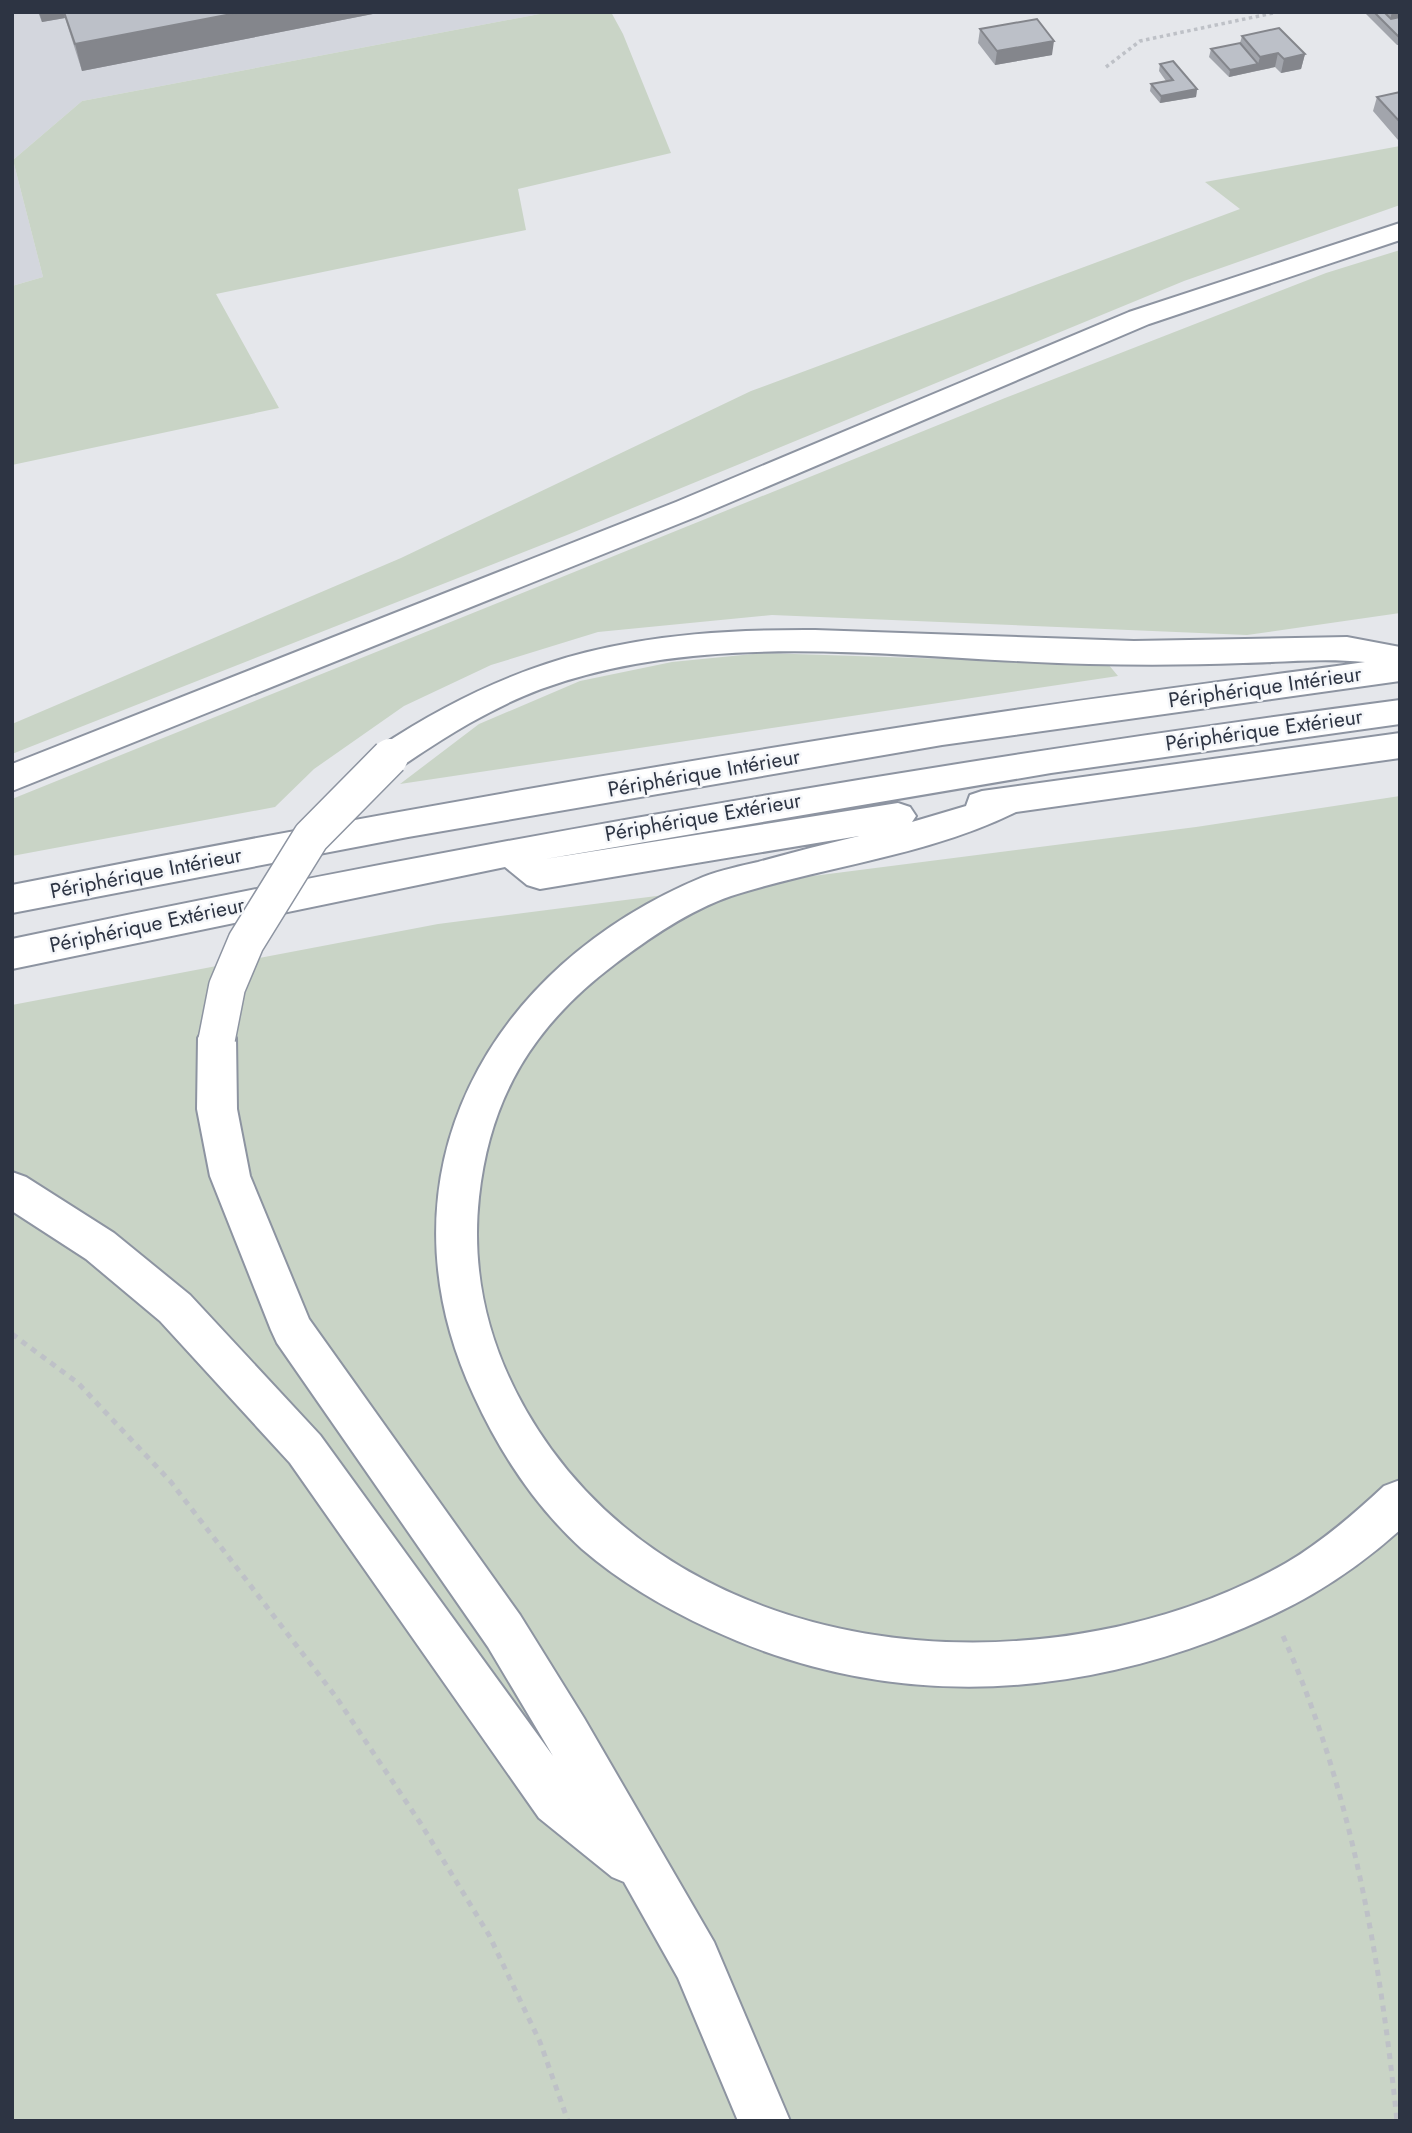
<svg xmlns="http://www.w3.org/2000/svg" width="1412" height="2133" viewBox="0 0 1412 2133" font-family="Jost,sans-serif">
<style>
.built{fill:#d3d6dd}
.green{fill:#c9d4c6}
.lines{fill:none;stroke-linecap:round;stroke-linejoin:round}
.highway-casing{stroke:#8d94a1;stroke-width:4}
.path-far1{stroke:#bec1c7;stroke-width:3.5;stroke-dasharray:3.5 3.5;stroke-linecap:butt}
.path{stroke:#bec1c7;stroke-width:5;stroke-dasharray:6 6;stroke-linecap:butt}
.highway{fill:#fff;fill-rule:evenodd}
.highway-bridge-casing{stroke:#8d94a1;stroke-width:39;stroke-linecap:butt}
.highway-bridge{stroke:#fff;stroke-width:36}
.wall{fill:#a2a5ac}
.shaded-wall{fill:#84868c}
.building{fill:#bcc0c8;stroke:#84868c;stroke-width:2}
.labels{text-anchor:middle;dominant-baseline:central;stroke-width:5;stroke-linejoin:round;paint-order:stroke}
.street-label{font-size:21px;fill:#2d3443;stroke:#f4f6f9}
</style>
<rect width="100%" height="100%" fill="#e5e7eb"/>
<path class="built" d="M12,12h538l-468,89 -69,59 30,117 -31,9z"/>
<path class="green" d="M550,12h61l12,22 48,119 -153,36 8,41 -310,64 63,114 -267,57v-179l31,-9 -30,-117 69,-59z
M1400,146v59l-216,76 -617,254 -555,219v-30l389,-166 350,-167 489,-182 -35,-27z
M1400,250v363l-153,22 -475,-20 -174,17 -107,33 -87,41 -90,63 -39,38 -263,49v-57l993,-401 321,-125z
M763,653l345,11 10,12 -718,108 79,-60 101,-43 92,-19z
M1400,796v1325h-1388v-1116l426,-81 758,-97z"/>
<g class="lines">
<defs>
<path id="highway" d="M1400,223v17l-251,84 -451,192 -686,275v-27l664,-262 453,-190z
M815,630l319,11 213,-4 53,10v34l-458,64 -534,92 -396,76v-28c309,-61 619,-116 929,-164 141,-22 283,-39 424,-59 -41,-4 -82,0 -122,1 -52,2 -103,2 -154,1 -180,-4 -375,-38 -548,25 -50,19 -95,47 -139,77l-12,4 -12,-4 -5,-9 5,-9c146,-97 264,-119 437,-118z
M1400,700v24l-349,49 -506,86 353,-56 12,4 6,9 -4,6 54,-16 4,-11 12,-4 418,-58v25l-384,54c-89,44 -191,54 -285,84 -41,14 -82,42 -116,68 -81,61 -125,132 -136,233 -10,92 18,177 72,252 162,223 508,242 735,114 36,-21 68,-49 98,-77l16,-6v50c-60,53 -111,81 -186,110 -167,63 -341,65 -504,-11 -45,-21 -90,-47 -128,-80 -46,-42 -82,-96 -108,-153 -103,-221 14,-430 229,-519 18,-7 37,-11 55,-15 33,-9 67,-18 101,-26l-319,53 -13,-4 -22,-18 -493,102v-30c460,-97 922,-178 1388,-239z
M217,1023l13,4 6,11 1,71 13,67 59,143 211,296 64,103 130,224 76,179h-52l-60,-143 -54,-96 -12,-5 -73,-59 -249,-355 -130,-142 -74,-62 -74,-48v-39l14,5 88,56 76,62 130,140 233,321 -65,-109 -211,-304 -6,-13 -61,-154 -13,-67 1,-71 6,-11z"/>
</defs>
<use href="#highway" class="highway-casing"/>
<path class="path-far1" d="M1106,67l34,-26 138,-29"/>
<path class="path" d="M12,1334l66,49 93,99 165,215 85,127 68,111 51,107 28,79
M1283,1636c68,152 97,320 114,485"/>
<use href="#highway" class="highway"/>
<defs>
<path id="highway-bridge" d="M217,1038l10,-51 19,-45 65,-105 79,-80"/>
</defs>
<use href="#highway-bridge" class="highway-bridge-casing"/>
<use href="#highway-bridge" class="highway-bridge"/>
</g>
<path class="wall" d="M38,12h345l-301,59 -17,-53 -23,4z
M1364,12h36v33h-3z
M980,29l72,26 -57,10 -17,-22z
M1242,36l63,18 -4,15 -20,4 -6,-6 -46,10 -20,-20 2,-8 29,-6z
M1160,64l37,25 -1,8 -36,6 -10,-12 1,-7 15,-3 -7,-10z
M1400,92v48h-2l-25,-29 4,-14z"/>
<path class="shaded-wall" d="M39,12h24l2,6 -23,4z
M242,12h141l-301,59 -7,-27z
M1392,12h8v12l-12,3z
M1054,41l-2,14 -57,10 2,-14z
M1278,53l-3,14 -19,4 4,-14z
M1305,54l-4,15 -20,4 3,-14z
M1258,64l-2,7 -27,6 1,-7z
M1197,89l-1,8 -36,6 1,-7z"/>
<path class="building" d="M64,12h178l-167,32z
M1374,12h10l7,7 9,-2v21z
M1037,19l17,22 -57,10 -17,-22z
M1279,28l26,26 -21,5 -6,-6 -18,4 -18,-21z
M1240,43l18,21 -28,6 -19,-21z
M1173,61l24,28 -36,7 -10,-12 22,-4 -13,-16z
M1400,92v30l-23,-25z"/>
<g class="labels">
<g class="street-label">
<text transform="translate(1265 687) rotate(-8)">Périphérique Intérieur</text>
<text transform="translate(1264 730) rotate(-8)">Périphérique Extérieur</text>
<text transform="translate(704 773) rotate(-10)">Périphérique Intérieur</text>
<text transform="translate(703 817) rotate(-10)">Périphérique Extérieur</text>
<text transform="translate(146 873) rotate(-11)">Périphérique Intérieur</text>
<text transform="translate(147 925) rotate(-12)">Périphérique Extérieur</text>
</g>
</g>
<rect width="1412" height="2133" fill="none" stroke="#2d3443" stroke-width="28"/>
</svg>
